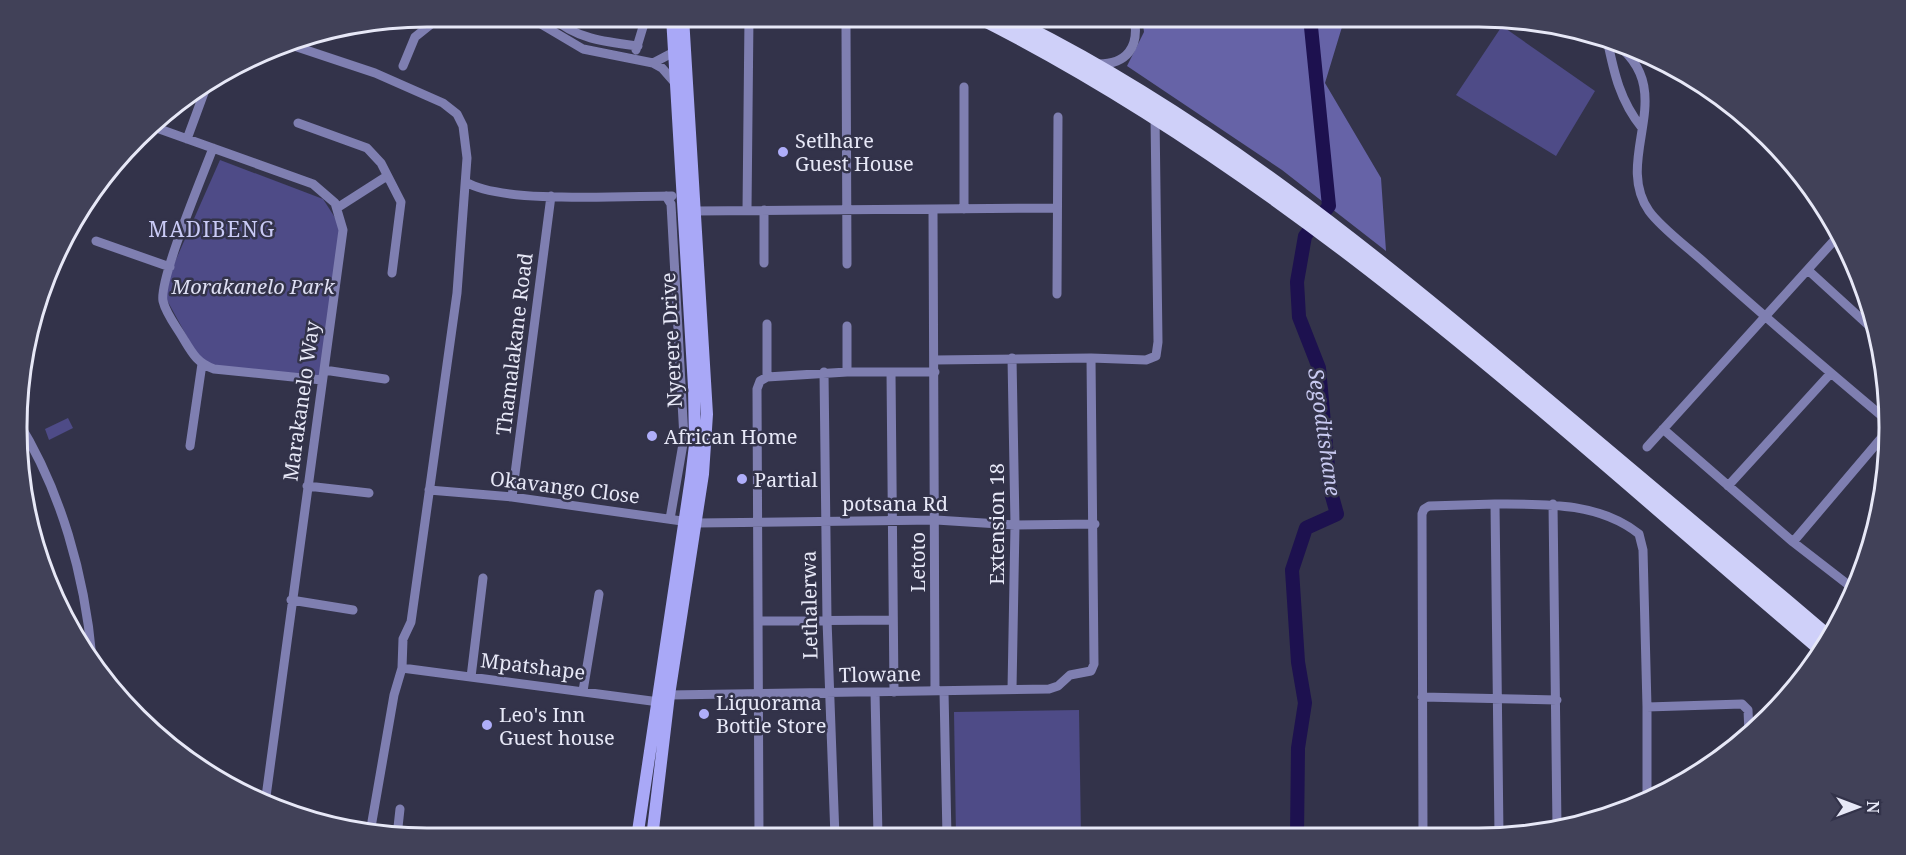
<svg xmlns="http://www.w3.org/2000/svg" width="1906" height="855" viewBox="0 0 1906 855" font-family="'Noto Serif',serif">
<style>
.green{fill:#4e4b87}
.forest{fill:#6663a7}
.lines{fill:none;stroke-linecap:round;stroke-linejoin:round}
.river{stroke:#1d114f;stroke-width:14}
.minor{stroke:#7f7fb1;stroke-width:9}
.secondary{stroke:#a9a8f7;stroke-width:12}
.primary{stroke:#cfd0f9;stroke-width:15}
.poi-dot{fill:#afaefa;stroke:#33334a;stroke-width:2}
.labels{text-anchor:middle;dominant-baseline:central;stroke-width:5;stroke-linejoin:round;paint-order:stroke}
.poi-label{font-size:20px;fill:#e7e8f7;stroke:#33334a;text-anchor:start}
.park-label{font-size:20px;font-style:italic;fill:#dedff3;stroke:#33334a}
.street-label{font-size:20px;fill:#e7e8f7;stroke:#33334a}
.neighbourhood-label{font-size:21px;letter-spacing:1.5px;fill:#c9caf5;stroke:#33334a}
.water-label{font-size:21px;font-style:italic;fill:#c8c9f0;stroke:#33334a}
.rim{fill:none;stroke:#e7e8f7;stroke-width:3}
</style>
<rect width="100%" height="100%" fill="#33334a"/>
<path class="green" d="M1502,26l93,65 -39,65 -100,-61z
M220,160l103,39 20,31 -21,150 -120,-16 -40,-73z
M68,418l5,10 -24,12 -4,-11z
M1079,710l2,126 -125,1 -2,-125z"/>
<path class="forest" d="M1142,17h203l-20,66 56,95 5,73 -104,-81 -155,-104 17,-34z"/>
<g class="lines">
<path class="river" d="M1297,836l1,-88 7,-45 -7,-41 -6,-92 14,-42 31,-14 -7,-25 -11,-121 -20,-51 -2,-35 8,-46 24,-30 -19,-189"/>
<path class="minor" d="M529,17l54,32 70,14 9,5 14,16
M552,17c24,22 53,25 86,29
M846,28l1,236
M1607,39c7,34 13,62 35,89
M1611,40c73,50 0,116 38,171 13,18 41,38 57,53 60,54 121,106 183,158
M285,43l90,30 68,30 14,11 6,12 4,32 -10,135 -46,329 -8,17 -1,29 -8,27 -24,138
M636,50l10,-33
M653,63l21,-11
M1096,64c31,1 44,-17 38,-47
M403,66l12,-29 25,-20
M298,123l69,25 14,15 20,39 -9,71
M151,126l162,58 22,19 8,27 -78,574
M187,139l21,-57
M213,148c-10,27 -54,131 -50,153 3,13 13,25 20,37 9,15 14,25 31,31l108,11
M466,182c35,22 160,14 206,14
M666,196l5,8 13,234 -14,81
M337,208l50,-32
M964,209v-122
M747,210l2,-193
M933,210l2,481
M694,211l363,-3
M96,241l74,26
M764,263v-53
M1809,271l69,63
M1057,294l1,-177
M767,324v53
M847,326v46
M1012,358l3,167 -3,164
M935,360l156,-2 55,2 10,-4 2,-14 -3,-226
M324,370l61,9
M824,372l3,248 8,217
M891,372l3,320
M17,420c44,70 68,157 75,238
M1663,429l130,113 62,48
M190,446l12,-82
M1647,447l192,-212
M307,486l62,7
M1728,486l103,-113
M429,490l83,7 184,26 240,-3 79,5 80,-1
M512,497l39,-301
M1495,504c50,0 104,-2 144,30l4,16 4,157
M1553,504l4,324
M1793,542l96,-113
M291,600l62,10
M758,621l134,-1
M402,668l257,34
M471,677l12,-99
M583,691l16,-97
M944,691l3,146
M875,692l3,145
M669,695l380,-6 9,-3 12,-11 21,-4 3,-7 -3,-306
M1422,697l135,3
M1647,801v-94l95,-3 6,6 1,24
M1423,835l-1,-321 2,-5 5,-3 66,-2 4,331
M397,836l3,-27
M759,837l-2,-448 3,-8 7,-4 80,-5h88"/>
<path class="secondary" d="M637,838l54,-360 4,-33 -1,-58 -22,-370
M652,838l17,-143 34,-221 4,-60 -24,-397"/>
<path class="primary" d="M980,17c315,159 574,405 841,632
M1022,26c182,91 347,224 502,355 101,85 203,170 304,256"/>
</g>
<g class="poi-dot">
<circle cx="783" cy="152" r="6"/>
<circle cx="652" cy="436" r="6"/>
<circle cx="742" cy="479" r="6"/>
<circle cx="704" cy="714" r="6"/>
<circle cx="487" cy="725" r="6"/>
</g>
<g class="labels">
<g class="poi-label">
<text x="795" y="140">Setlhare<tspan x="795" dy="23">Guest House</tspan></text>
<text x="664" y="436">African Home</text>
<text x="754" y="479">Partial</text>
<text x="716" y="702">Liquorama<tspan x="716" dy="23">Bottle Store</tspan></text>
<text x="499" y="714">Leo's Inn<tspan x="499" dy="23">Guest house</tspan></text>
</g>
<g class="park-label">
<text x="253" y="286">Morakanelo Park</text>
</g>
<g class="street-label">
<text transform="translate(671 340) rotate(-93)">Nyerere Drive</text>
<text transform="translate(514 344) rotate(-83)">Thamalakane Road</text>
<text transform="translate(301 401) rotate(-82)">Marakanelo Way</text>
<text transform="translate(565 487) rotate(7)">Okavango Close</text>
<text x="895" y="503">potsana Rd</text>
<text transform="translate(996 524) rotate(-90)">Extension 18</text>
<text transform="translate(917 562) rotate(-90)">Letoto</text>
<text transform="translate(809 605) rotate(-91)">Lethalerwa</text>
<text transform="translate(533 666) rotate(7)">Mpatshape</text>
<text transform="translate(880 674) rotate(-1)">Tlowane</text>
</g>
<g class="neighbourhood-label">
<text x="212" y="229">MADIBENG</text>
</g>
<g class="water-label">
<text transform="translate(1325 432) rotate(82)">Segoditshane</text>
</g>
</g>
<path d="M0 0H1906V855H0ZM427 27H1479A400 400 0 0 1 1879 427V428A400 400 0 0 1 1479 828H427A400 400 0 0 1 27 428V427A400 400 0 0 1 427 27Z" fill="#414158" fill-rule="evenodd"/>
<path class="rim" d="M427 27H1479A400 400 0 0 1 1879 427V428A400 400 0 0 1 1479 828H427A400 400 0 0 1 27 428V427A400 400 0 0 1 427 27Z"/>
<g transform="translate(1858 807) rotate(90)" stroke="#33334a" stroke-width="4.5" paint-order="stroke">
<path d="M0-4.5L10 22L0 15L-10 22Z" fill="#e7e8f7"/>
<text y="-9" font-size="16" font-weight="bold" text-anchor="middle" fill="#e7e8f7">N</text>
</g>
</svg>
